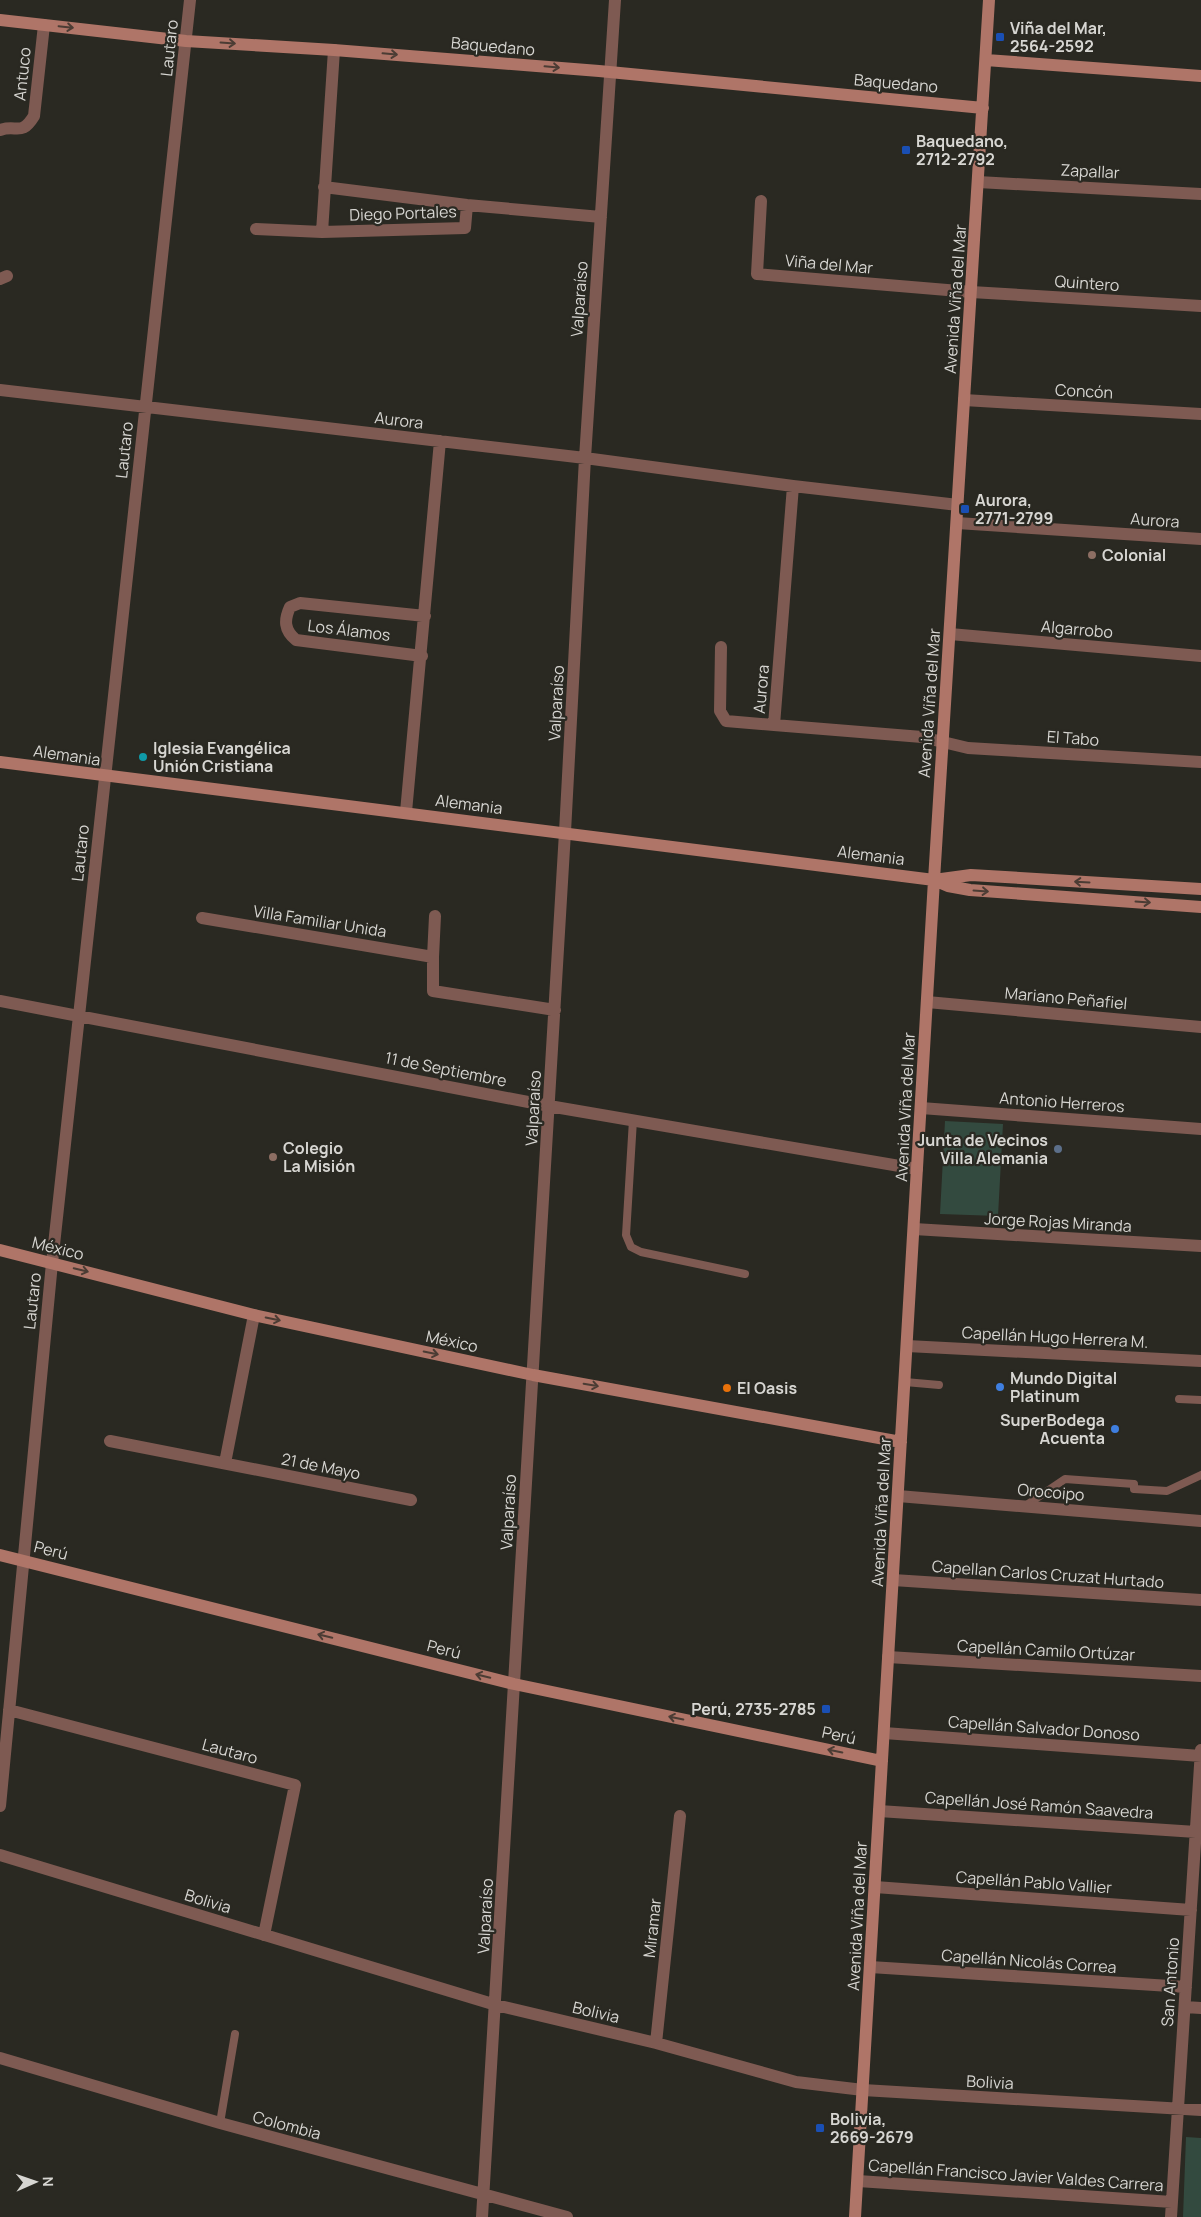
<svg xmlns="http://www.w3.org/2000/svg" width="1201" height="2217" viewBox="0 0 1201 2217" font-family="Manrope,sans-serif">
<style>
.green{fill:#334a3f}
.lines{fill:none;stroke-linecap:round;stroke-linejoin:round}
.lane{stroke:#7e5a52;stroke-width:8}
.street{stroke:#7e5a52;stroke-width:12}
.secondary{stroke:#af7568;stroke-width:12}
.oneway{stroke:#4b3c34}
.transit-dot{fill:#1a4fb4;stroke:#2a2922;stroke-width:2}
.education-dot{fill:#8d6e63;stroke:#2a2922;stroke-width:2}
.culture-dot{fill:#0f9aa8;stroke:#2a2922;stroke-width:2}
.service-dot{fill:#5c6f8a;stroke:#2a2922;stroke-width:2}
.shop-dot{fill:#3f7fe0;stroke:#2a2922;stroke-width:2}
.food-dot{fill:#e8710a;stroke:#2a2922;stroke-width:2}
.labels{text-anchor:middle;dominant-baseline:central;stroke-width:4.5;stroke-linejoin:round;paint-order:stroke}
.poi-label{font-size:16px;font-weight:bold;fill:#d7d6d2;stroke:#2a2922;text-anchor:start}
.street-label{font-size:16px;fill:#d7d6d2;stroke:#2a2922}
</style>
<rect width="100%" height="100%" fill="#2a2922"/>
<path class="green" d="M945,1121l58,3 -5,92 -58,-2z
M1186,2137l15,1v79h-18z"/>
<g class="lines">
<path class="lane" d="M633,1120l-7,115 5,12 10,5 104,22
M905,1382l34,3
M1179,1399l22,1
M1025,1506l40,-27 69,5v5l33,2 34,-16
M220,2123l15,-89"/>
<path class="street" d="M0,130c17,-6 21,7 34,-14l10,-91
M978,182l223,12
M324,187l143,18 134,12
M761,201l-4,73 214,18 230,14
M256,229l66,3 143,-4 2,-23
M322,232l12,-182
M0,279l7,-3
M0,390l585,68 208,28 165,19
M964,400l237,14
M793,486l-19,239 148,12 46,11 233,14
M957,523l244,16
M950,634l251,22
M721,647l-1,64 6,10 48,4
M422,656l-126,-16c-12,-10 -12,-20 -6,-33l10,-4 125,13
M406,812l34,-371
M202,918l231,39v34l122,19
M433,957l2,-41
M0,1001l549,105 368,63
M927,1002l274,25
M921,1108l280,21
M914,1229l287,17
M907,1346l294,15
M110,1441l301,59
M225,1463l29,-148
M898,1496l303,25
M893,1580l308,20
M888,1657l313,19
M9,1710l286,75 -31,150
M884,1733l317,23
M0,1806l52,-543 138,-1263
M879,1811l317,21
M0,1855l496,150 160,38 140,39 67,8 338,20
M875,1887l316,23
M870,1967l316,20
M1185,2007l16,1
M656,2043l24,-227
M0,2058l220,65 347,94
M858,2181l314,21
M482,2217l83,-1385 20,-374 30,-458
M1171,2217l30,-467"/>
<path class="secondary" d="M0,20l186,21 148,9 265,21 384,37
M986,60l215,16
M0,762l934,118 37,-5 230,14
M934,880l14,6 22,4 231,17
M0,1250l254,65 279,60 368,67
M0,1555l514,129 368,77
M855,2217l79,-1337 55,-880"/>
</g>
<defs><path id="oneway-shaft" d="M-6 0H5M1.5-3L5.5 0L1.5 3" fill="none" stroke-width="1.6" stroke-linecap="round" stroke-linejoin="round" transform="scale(1.25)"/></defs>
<g class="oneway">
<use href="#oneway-shaft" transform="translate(66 27) rotate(6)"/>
<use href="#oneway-shaft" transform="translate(228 43) rotate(4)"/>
<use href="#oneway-shaft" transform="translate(390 54) rotate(5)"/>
<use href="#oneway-shaft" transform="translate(552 67) rotate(5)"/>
<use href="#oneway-shaft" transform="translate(1082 882) rotate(-177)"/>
<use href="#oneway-shaft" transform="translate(981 891) rotate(4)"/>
<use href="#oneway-shaft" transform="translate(1143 902) rotate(4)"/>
<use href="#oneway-shaft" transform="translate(81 1270) rotate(14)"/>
<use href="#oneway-shaft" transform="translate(273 1319) rotate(12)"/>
<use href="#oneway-shaft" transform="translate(431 1353) rotate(12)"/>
<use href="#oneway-shaft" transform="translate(591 1385) rotate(10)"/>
<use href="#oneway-shaft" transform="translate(325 1636) rotate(-166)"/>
<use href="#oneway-shaft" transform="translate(483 1676) rotate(-166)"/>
<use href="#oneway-shaft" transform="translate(676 1718) rotate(-168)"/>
<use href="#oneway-shaft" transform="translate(835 1751) rotate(-168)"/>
</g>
<g class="transit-dot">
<rect x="995" y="32" width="10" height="10" rx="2.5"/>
<rect x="901" y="145" width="10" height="10" rx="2.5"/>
<rect x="960" y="504" width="10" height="10" rx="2.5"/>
<rect x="821" y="1704" width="10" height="10" rx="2.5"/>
<rect x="815" y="2123" width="10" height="10" rx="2.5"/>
</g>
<g class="education-dot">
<circle cx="1092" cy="555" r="5"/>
<circle cx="273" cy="1157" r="5"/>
</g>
<circle class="culture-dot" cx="143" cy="757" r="5"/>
<circle class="service-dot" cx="1058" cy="1149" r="5"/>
<g class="shop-dot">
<circle cx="1000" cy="1387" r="5"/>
<circle cx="1115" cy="1429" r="5"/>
</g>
<circle class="food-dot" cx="727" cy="1388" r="5"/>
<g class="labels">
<g class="poi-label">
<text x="1010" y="28">Viña del Mar,<tspan x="1010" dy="18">2564-2592</tspan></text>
<text x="916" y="141">Baquedano,<tspan x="916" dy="18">2712-2792</tspan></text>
<text x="975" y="500">Aurora,<tspan x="975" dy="18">2771-2799</tspan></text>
<text x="1102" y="555">Colonial</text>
<text x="153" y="748">Iglesia Evangélica<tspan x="153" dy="18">Unión Cristiana</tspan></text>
<text x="1048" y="1140" text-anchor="end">Junta de Vecinos<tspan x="1048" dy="18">Villa Alemania</tspan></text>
<text x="283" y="1148">Colegio<tspan x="283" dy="18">La Misión</tspan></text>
<text x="1010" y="1378">Mundo Digital<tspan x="1010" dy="18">Platinum</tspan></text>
<text x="737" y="1388">El Oasis</text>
<text x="1105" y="1420" text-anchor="end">SuperBodega<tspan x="1105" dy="18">Acuenta</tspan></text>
<text x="816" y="1709" text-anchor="end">Perú, 2735-2785</text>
<text x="830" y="2119">Bolivia,<tspan x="830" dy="18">2669-2679</tspan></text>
</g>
<g class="street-label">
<text transform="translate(493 46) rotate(5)">Baquedano</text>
<text transform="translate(169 48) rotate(-84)">Lautaro</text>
<text transform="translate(22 74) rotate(-84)">Antuco</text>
<text transform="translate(896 83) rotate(5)">Baquedano</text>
<text transform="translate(1090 171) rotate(3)">Zapallar</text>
<text transform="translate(403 213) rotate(-2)">Diego Portales</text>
<text transform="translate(829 264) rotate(5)">Viña del Mar</text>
<text transform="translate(1087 283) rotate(4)">Quintero</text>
<text transform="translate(579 299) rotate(-86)">Valparaíso</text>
<text transform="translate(955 299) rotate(-86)">Avenida Viña del Mar</text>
<text transform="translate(1084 391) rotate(3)">Concón</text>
<text transform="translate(399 420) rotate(7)">Aurora</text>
<text transform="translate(124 450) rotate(-84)">Lautaro</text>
<text transform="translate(1155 520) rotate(4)">Aurora</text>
<text transform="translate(1077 629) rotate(5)">Algarrobo</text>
<text transform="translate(349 630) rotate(7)">Los Álamos</text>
<text transform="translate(761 689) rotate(-85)">Aurora</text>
<text transform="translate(556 703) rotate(-87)">Valparaíso</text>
<text transform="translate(929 703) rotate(-86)">Avenida Viña del Mar</text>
<text transform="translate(1073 738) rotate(4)">El Tabo</text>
<text transform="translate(67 755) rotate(8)">Alemania</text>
<text transform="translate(469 804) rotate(7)">Alemania</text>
<text transform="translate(80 853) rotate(-84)">Lautaro</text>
<text transform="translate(871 855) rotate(7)">Alemania</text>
<text transform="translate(320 921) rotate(9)">Villa Familiar Unida</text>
<text transform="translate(1066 998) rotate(5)">Mariano Peñafiel</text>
<text transform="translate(446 1069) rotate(11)">11 de Septiembre</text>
<text transform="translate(1062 1102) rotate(4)">Antonio Herreros</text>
<text transform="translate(905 1107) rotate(-87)">Avenida Viña del Mar</text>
<text transform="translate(533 1108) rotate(-87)">Valparaíso</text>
<text transform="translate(1058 1222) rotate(3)">Jorge Rojas Miranda</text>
<text transform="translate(58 1248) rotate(14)">México</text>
<text transform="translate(32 1301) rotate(-84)">Lautaro</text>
<text transform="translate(1055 1337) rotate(3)">Capellán Hugo Herrera M.</text>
<text transform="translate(452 1341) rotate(12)">México</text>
<text transform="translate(321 1466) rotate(11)">21 de Mayo</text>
<text transform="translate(1051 1492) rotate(5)">Orocoipo</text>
<text transform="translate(508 1512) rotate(-87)">Valparaíso</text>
<text transform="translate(881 1512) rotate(-87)">Avenida Viña del Mar</text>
<text transform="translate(51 1550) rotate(14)">Perú</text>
<text transform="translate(1048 1574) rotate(4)">Capellan Carlos Cruzat Hurtado</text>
<text transform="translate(444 1649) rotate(14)">Perú</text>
<text transform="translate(1046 1650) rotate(3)">Capellán Camilo Ortúzar</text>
<text transform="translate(1044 1728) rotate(4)">Capellán Salvador Donoso</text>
<text transform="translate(839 1735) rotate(12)">Perú</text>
<text transform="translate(230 1751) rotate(15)">Lautaro</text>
<text transform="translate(1039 1805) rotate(4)">Capellán José Ramón Saavedra</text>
<text transform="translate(1034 1882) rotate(4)">Capellán Pablo Vallier</text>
<text transform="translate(208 1901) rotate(17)">Bolivia</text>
<text transform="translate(485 1916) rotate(-87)">Valparaíso</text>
<text transform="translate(857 1916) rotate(-87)">Avenida Viña del Mar</text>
<text transform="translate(652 1928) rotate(-84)">Miramar</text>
<text transform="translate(1029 1961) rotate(4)">Capellán Nicolás Correa</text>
<text transform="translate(1170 1982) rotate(-86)">San Antonio</text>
<text transform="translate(596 2012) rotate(13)">Bolivia</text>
<text transform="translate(990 2082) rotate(3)">Bolivia</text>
<text transform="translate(287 2125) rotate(15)">Colombia</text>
<text transform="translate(1016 2175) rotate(4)">Capellán Francisco Javier Valdes Carrera</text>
</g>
</g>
<g transform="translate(35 2182) rotate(88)" stroke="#2a2922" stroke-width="4" paint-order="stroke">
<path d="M0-4L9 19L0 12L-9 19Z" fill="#d7d6d2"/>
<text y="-8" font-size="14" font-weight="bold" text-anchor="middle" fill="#d7d6d2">N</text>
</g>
</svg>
